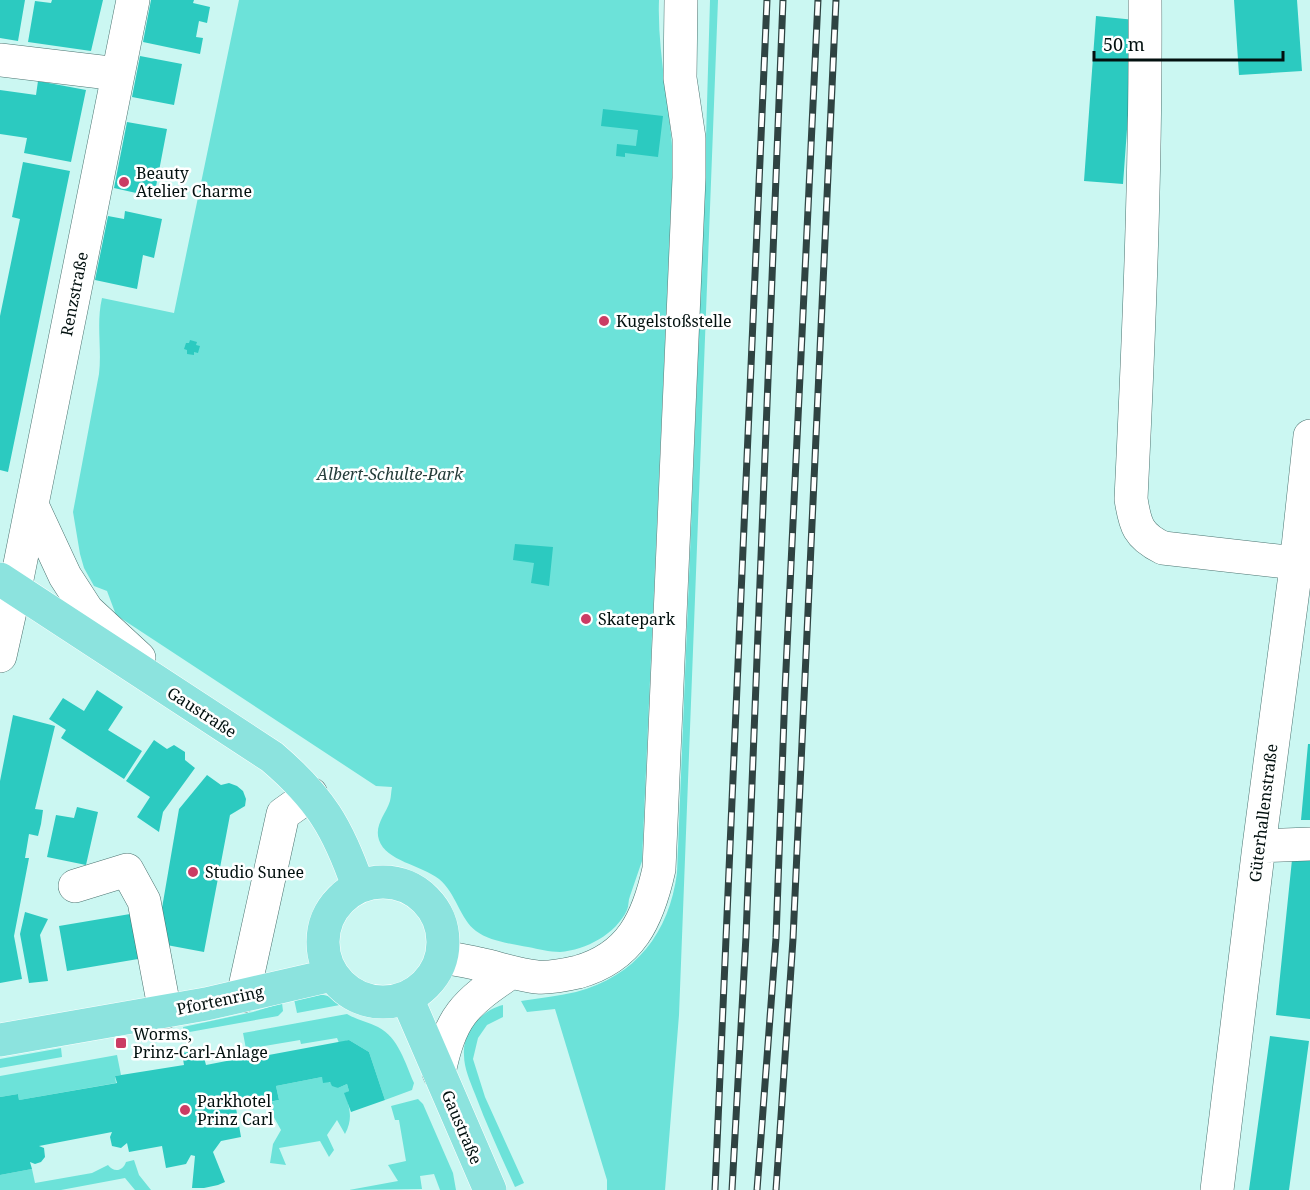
<svg xmlns="http://www.w3.org/2000/svg" width="1310" height="1190" viewBox="0 0 1310 1190" font-family="'Noto Serif',serif">
<style>
.green{fill:#6ce2d9}
.building{fill:#2ccac0}
.lines{fill:none;stroke-linecap:round;stroke-linejoin:round}
.minor-casing{stroke:#4c7471;stroke-width:34}
.major-casing{stroke:#fff;stroke-width:34}
.minor{stroke:#fff;stroke-width:33}
.major{stroke:#8ce3de;stroke-width:33}
.rail-casing{stroke:#2f4342;stroke-width:7}
.rail{stroke:#fff;stroke-width:4.5;stroke-dasharray:14;stroke-linecap:butt}
.poi-dot{fill:#cb3c64;stroke:#fff;stroke-width:2}
.labels{text-anchor:middle;dominant-baseline:central;stroke-width:5;stroke-linejoin:round;paint-order:stroke}
.poi-label{font-size:16px;fill:#02100f;stroke:#fff;text-anchor:start}
.street-label{font-size:16px;fill:#02100f;stroke:#fff}
.park-label{font-size:16px;font-style:italic;fill:#253d3b;stroke:#fff}
</style>
<rect width="100%" height="100%" fill="#cbf7f2"/>
<path class="green" d="M239,0h420c-2,54 12,108 14,162l-31,699c-4,12 -8,23 -12,35 -2,5 -1,9 -3,14 -11,24 -41,40 -67,42 -11,0 -21,-3 -32,-5 -16,-3 -39,-6 -52,-16 -16,-12 -20,-38 -37,-52 -18,-14 -53,-18 -60,-39 -5,-15 7,-26 11,-39 1,-4 1,-9 2,-14l-16,-1 -260,-171 -9,-24 -13,-5 -10,-18 -4,-14 -7,-42 26,-138c3,-25 -3,-51 3,-76l72,15z
M710,0h8l-39,1015 -14,175h-58v-10l-52,-171 -28,3 -6,-11c18,-3 37,-5 55,-9 60,-16 93,-59 101,-119l27,-665z
M320,994l15,4 10,6 -48,9 -3,-14z
M282,1003l1,8 -5,5 -94,17 -1,-6 70,-15z
M503,1005v12l-16,8 -9,13 -5,21 12,38 39,86 -9,4c-14,-31 -28,-61 -40,-93 -5,-13 -11,-26 -11,-39 -2,-23 18,-45 39,-50z
M347,1014c10,6 21,8 31,13 21,11 27,36 36,56l-2,7 -27,10 -16,-48 -20,-12 -10,3 -2,-5 -36,6 -1,-4 -54,9 -3,-16z
M61,1048l1,9 -62,11v-9z
M117,1055l4,20 -6,1 1,7 -97,17 -1,-6 -18,3v-21z
M322,1077l16,11 9,-4 2,7 -4,2c5,16 8,26 0,41l-8,-14 -10,15 7,15 -5,7 -9,-16 -41,7 7,17 -16,-2 3,-19 8,-14 -15,-27 13,-3 -3,-14z
M418,1099l5,5 30,69 3,17h-16l-6,-16 -14,2 2,13 -73,1 49,-9 -10,-16 18,-4 -7,-41h-4l-4,-14z
M134,1160l5,15 12,15h-16l-10,-12 -64,12h-61v-15l32,-6 3,14 57,-10 16,-8c6,8 15,6 18,-3z"/>
<path class="building" d="M0,0h25l-7,41 -18,-3z
M52,0h51l-12,51 -63,-9 7,-41 16,2z
M151,0h43l-1,3 17,4 -3,16 -8,-2 -3,16 7,1 -3,16 -57,-12z
M1234,0h63l5,71 -63,4z
M1096,16l39,4 -12,164 -39,-3z
M140,56l42,8 -8,41 -42,-8z
M38,81l48,9 -15,72 -47,-9 3,-15 -27,-4v-44l36,5z
M603,109l60,7 -5,41 -33,-4v4l-9,-1 1,-12 19,2 2,-16 -37,-4z
M127,122l40,7 -13,68 -40,-9z
M23,162l47,9 -62,301 -8,-2v-154l20,-97 -8,-2z
M125,211l37,8 -8,39 -11,-3 -6,34 -42,-9 13,-64 16,3z
M190,340l7,2 -1,3 4,1 -2,7 -4,-1v3l-7,-1v-4l-3,-1 2,-6h3z
M515,544l38,3 -4,39 -18,-3 3,-20 -21,-3z
M97,690l26,17 -15,23 34,21 -18,28 -63,-41 5,-8 -17,-11 14,-21 21,13z
M13,715l42,11 -20,83 8,1 -2,14 -3,12 -9,-2 -4,24h4l-15,78 8,43 -22,4v-202z
M154,740l13,9 7,-4 11,7v8l10,8 -32,44 -4,20 -22,-15 13,-20 -24,-16z
M1308,744h2v76h-9z
M207,775l14,10 8,-2 8,3 6,5 3,8 -1,7 -15,9 -26,137 -48,-9 23,-134z
M77,807l21,5 -12,53 -39,-8 9,-42 18,3z
M1293,850l17,1v168l-34,-4z
M25,912l23,7 -8,16 8,46 -19,2 -9,-49z
M136,913l8,45 -77,13 -8,-45z
M1270,1036l39,5 -20,149h-40z
M349,1040l20,12 16,48 -34,12 -7,-19 5,-2 -2,-7 -9,4 -6,-2 -2,-4 -7,1 -1,-6 -46,9 3,14 -43,8 5,29 -20,4 -8,11 12,30 -7,3 -14,3h-12l3,-32 -4,-1 -5,9 -20,4 -4,-22 -33,6 -2,-9 -6,5 -9,-2 -2,-9 2,-5 -73,14 5,2 1,9 -4,5 -6,2 -5,-2 2,7 -32,6v-78l18,-3 1,6 98,-17 -2,-7 69,-11 -2,-12 20,-3 4,15 41,-8v2z"/>
<g class="lines">
<defs>
<path id="minor" d="M1145,0c1,167 -6,333 -14,499 4,26 7,37 32,49l133,15
M0,60l118,14
M32,505l33,71 22,34 52,48
M0,656l15,-67 118,-589
M1259,846l51,-2
M75,886l52,-16 17,31 21,111
M442,957c12,2 25,4 37,7 19,4 38,11 58,13 14,1 28,-2 41,-5 53,-15 70,-53 81,-103l30,-691v-40l-9,-60 1,-78
M243,996l40,-182 28,-20
M439,1073c11,-56 25,-69 71,-100
M1217,1190l42,-344 36,-271 15,-139"/>
<path id="major" d="M0,579l272,178c48,41 66,71 86,129
M323 942a60 60 0 1 1 120 0a60 60 0 1 1-120 0Z
M407,998l83,192
M0,1040l206,-36 126,-29"/>
</defs>
<use href="#minor" class="minor-casing"/>
<use href="#major" class="major-casing"/>
<use href="#minor" class="minor"/>
<use href="#major" class="major"/>
<defs>
<path id="rail" d="M715,1190l52,-1190
M732,1190l14,-254 37,-936
M757,1190l19,-252 9,-248 33,-690
M776,1190l17,-251 43,-939"/>
</defs>
<use href="#rail" class="rail-casing"/>
<use href="#rail" class="rail"/>
</g>
<g class="poi-dot">
<circle cx="124" cy="182" r="6"/>
<circle cx="604" cy="321" r="6"/>
<circle cx="586" cy="619" r="6"/>
<circle cx="193" cy="872" r="6"/>
<rect x="115" y="1037" width="12" height="12" rx="3"/>
<circle cx="185" cy="1110" r="6"/>
</g>
<g class="labels">
<g class="poi-label">
<text x="136" y="173">Beauty<tspan x="136" dy="18">Atelier Charme</tspan></text>
<text x="616" y="321">Kugelstoßstelle</text>
<text x="598" y="619">Skatepark</text>
<text x="205" y="872">Studio Sunee</text>
<text x="133" y="1034">Worms,<tspan x="133" dy="18">Prinz-Carl-Anlage</tspan></text>
<text x="197" y="1101">Parkhotel<tspan x="197" dy="18">Prinz Carl</tspan></text>
</g>
<g class="street-label">
<text transform="translate(74 294) rotate(-79)">Renzstraße</text>
<text transform="translate(202 712) rotate(33)">Gaustraße</text>
<text transform="translate(1263 813) rotate(-83)">Güterhallenstraße</text>
<text transform="translate(220 1000) rotate(-12)">Pfortenring</text>
<text transform="translate(462 1127) rotate(67)">Gaustraße</text>
</g>
<g class="park-label">
<text x="390" y="474">Albert-Schulte-Park</text>
</g>
</g>
<path d="M1094 51v9h189v-9" fill="none" stroke="#02100f" stroke-width="3"/>
<text x="1103" y="51" font-size="18" fill="#02100f" stroke="#ffffff" stroke-width="4.5" paint-order="stroke">50 m</text>
</svg>
